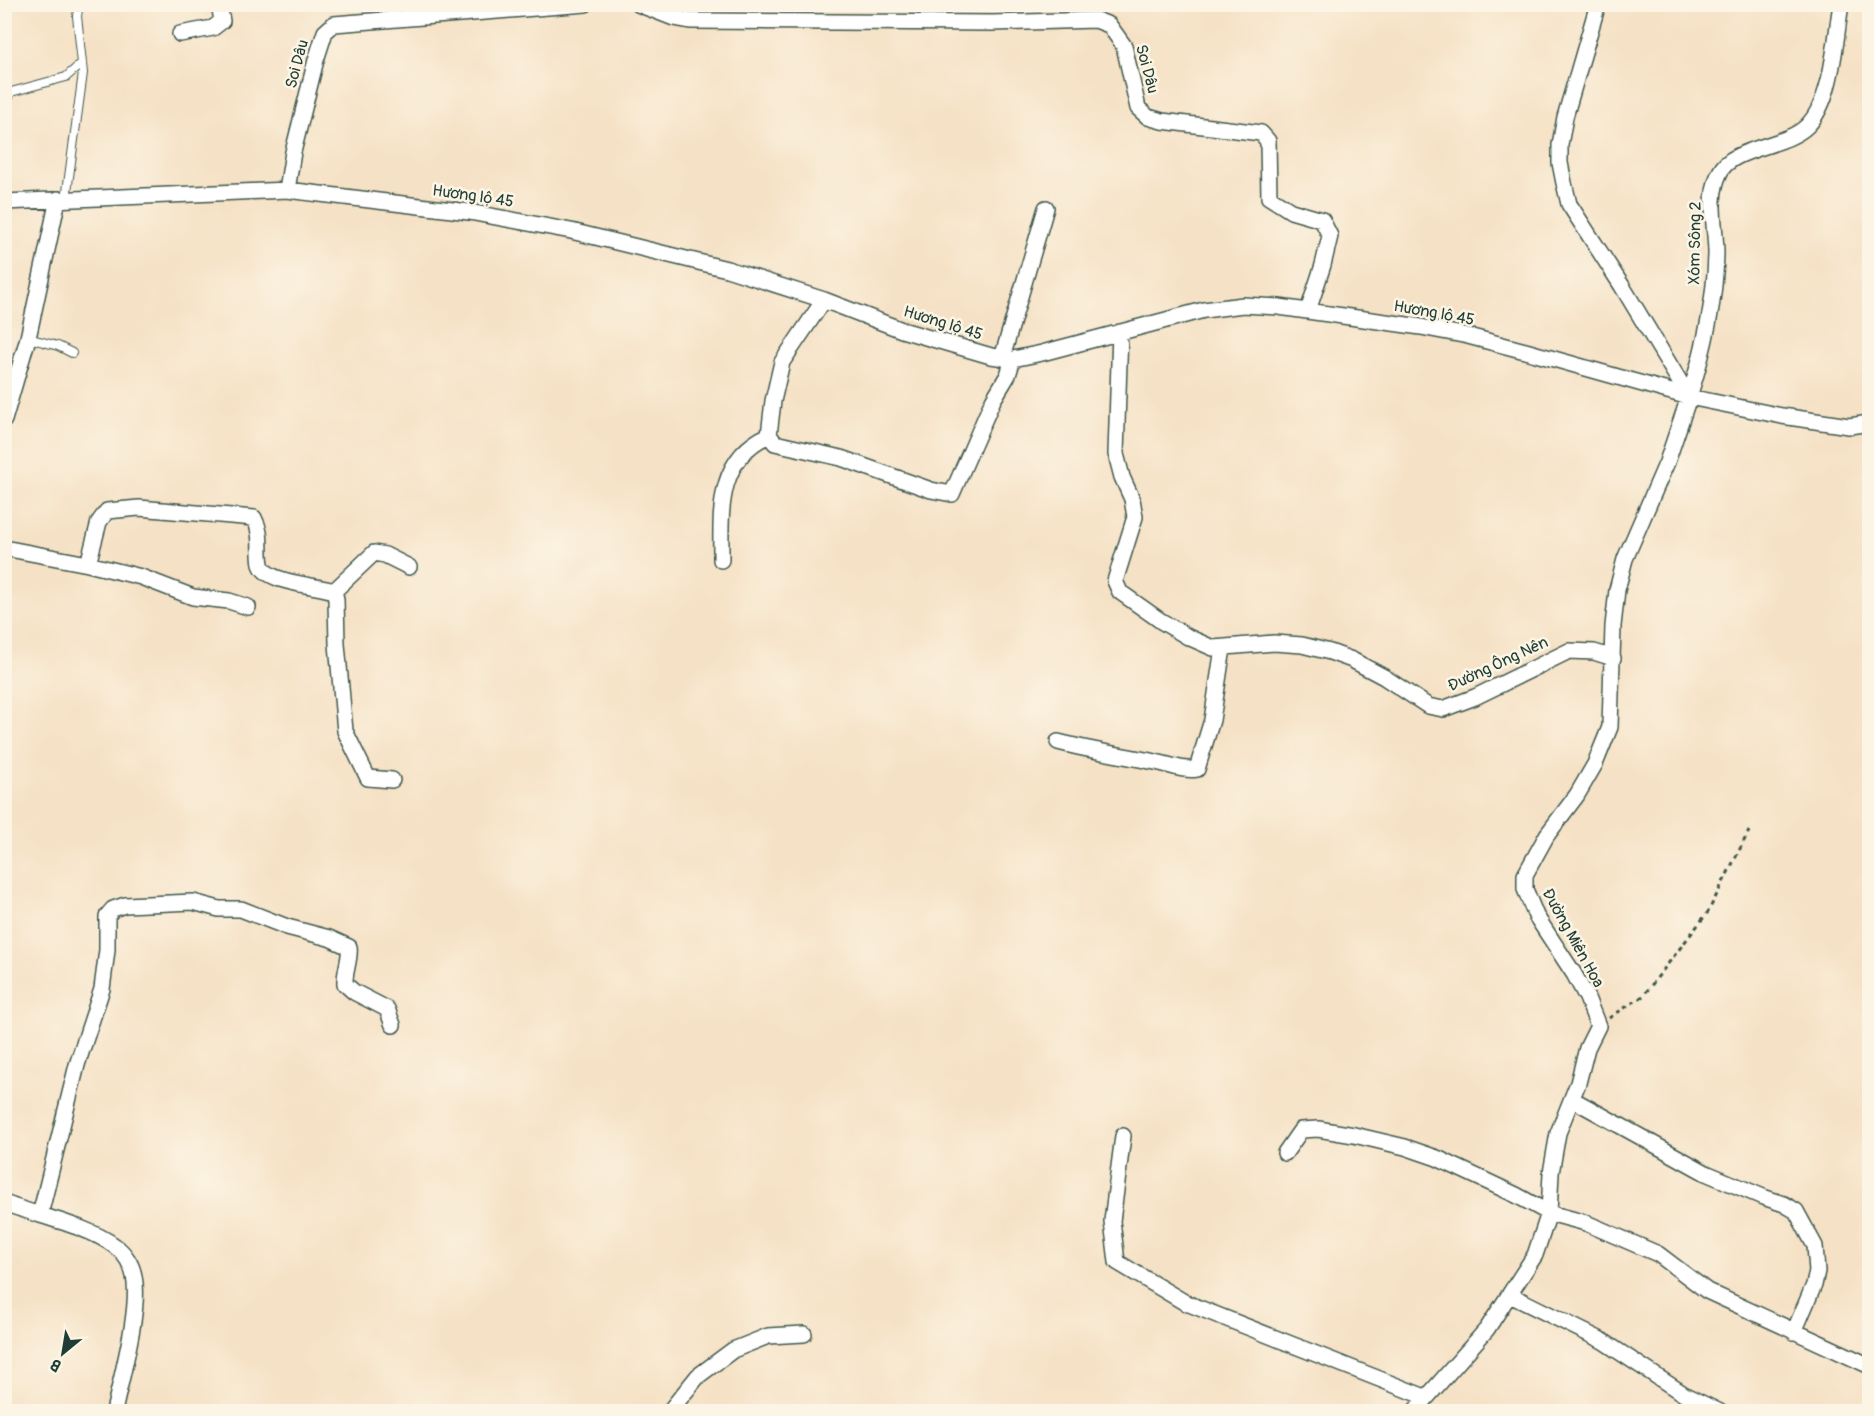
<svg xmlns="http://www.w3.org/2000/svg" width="1874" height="1416" viewBox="0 0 1874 1416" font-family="Pangolin,sans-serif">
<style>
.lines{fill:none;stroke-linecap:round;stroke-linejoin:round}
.service-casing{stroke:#3f564a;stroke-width:10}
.minor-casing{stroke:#3f564a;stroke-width:18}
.path{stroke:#3f564a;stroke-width:3;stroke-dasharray:4.5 4.5;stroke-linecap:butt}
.service{stroke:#fff;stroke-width:8}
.minor{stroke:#fff;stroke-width:15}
.labels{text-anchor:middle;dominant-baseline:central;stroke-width:5;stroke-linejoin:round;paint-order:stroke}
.street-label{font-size:16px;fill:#1f3d34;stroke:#fcf5e5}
</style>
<rect width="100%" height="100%" fill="#fcf5e5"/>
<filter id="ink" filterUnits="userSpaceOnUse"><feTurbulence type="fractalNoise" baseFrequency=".0167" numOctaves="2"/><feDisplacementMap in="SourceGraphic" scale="12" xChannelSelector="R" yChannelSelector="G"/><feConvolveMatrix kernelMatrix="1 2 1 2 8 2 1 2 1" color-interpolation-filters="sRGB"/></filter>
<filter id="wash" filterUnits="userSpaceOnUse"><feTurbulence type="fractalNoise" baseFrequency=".008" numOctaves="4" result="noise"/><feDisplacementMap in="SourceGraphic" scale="24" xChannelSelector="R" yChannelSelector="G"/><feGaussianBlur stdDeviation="1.35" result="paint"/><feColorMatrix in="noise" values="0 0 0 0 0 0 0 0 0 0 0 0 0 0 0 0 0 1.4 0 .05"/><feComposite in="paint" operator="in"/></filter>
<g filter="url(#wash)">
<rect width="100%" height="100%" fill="#f5e1c5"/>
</g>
<g filter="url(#ink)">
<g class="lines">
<defs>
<path id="service" d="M4,110l7,-18 55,-15 16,-14
M66,199l17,-126 -6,-57 2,-12
M28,338l30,8 14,7"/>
<path id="minor" d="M638,4l36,14 16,3 303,2 103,-3 13,5 15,21 14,62 10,9 14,4 99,12 7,8 1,56 22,14 31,9 8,16 -7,29 -15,46
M180,34l33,-6 9,-7 -3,-17
M287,190l6,-38 23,-92 9,-28 9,-8 252,-20
M4,202l283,-12 182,22 102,19 156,38 97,31 78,30 89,26 22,3 29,-6 162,-43 39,-5 36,2 142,20 47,9 61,16 160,45 93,19 67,10 21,-3
M824,300l-42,62 -9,39 -4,34 6,8 66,15 90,32 21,4 41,-94 15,-25 5,-16
M1120,332l-4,122 6,23 10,22 3,18 -20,64 5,11 41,29 27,16 25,11 61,-5 28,2 28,7 22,8 32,17 44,29 15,3 32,-12 94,-46 25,1 19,6
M1002,358l44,-150
M1689,397c15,-46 26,-95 27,-143 0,-28 -9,-56 4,-82 12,-25 66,-25 87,-46 26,-26 28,-86 34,-122
M4,420l24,-82 30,-139
M4,548l84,16 53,13 52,20 36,4 19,6
M721,560c0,-48 -5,-101 48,-125
M88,564l11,-42 8,-11 32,-3 115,10c9,16 4,29 7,46 4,19 55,21 73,27l2,8 1,45 8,87 23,47 24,2
M334,591l40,-38 11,2 24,12
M1058,742c34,9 68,14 102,21 13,3 24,8 37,6l15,-49 11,-72
M1572,1099l134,74 57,24 21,7 12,7 19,35 2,25 -3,14 -20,47
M1123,1136l-11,85 5,41 67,40 241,95
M1285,1153l16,-23 17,-1 36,6 51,12 32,11 79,37 33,18 37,10 72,31 49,37 163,75
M4,1203c33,13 83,22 111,43 10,7 17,19 19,30 7,33 -13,101 -20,136
M40,1215l37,-150 25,-76 5,-39v-34l6,-7 12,-4 68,-3 26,7h22l46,18 42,11 20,9c2,11 -5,25 -4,37l9,8 33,17 6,16
M1510,1295l93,46 82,54 35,17
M669,1412l29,-36 35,-26 35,-14 36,-2
M1414,1412l73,-83 48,-74 14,-42 2,-40 7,-40 20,-50 9,-35 11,-22 -11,-28 -13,-24 -38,-58 -11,-27v-14l22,-40 30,-40 18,-31 15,-37 3,-101 4,-36 8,-31 42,-97 22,-65 -67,-111 -53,-82 -5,-21 -4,-20v-18l5,-28 33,-113"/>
</defs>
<use href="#service" class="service-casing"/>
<use href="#minor" class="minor-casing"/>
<path class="path" d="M1609,1018l34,-22 65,-84 41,-81"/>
<use href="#service" class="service"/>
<use href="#minor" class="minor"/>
</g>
</g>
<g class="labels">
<g class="street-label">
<text transform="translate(297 64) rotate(-75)">Soi Dâu</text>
<text transform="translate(1147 69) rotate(75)">Soi Dâu</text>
<text transform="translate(473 196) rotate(8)">Hương lộ 45</text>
<text transform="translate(1695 243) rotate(-89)">Xóm Sông 2</text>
<text transform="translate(1434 313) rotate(10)">Hương lộ 45</text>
<text transform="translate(943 323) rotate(17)">Hương lộ 45</text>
<text transform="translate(1498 664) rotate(-25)">Đường Ông Nên</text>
<text transform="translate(1573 938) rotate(61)">Đường Miên Hoa</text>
</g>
</g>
<rect width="1874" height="1416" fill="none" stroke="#fcf5e5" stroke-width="24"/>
<g transform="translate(63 1353) rotate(210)" stroke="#fcf5e5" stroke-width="4.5" paint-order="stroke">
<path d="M0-4.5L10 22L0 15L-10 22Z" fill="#1f3d34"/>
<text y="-9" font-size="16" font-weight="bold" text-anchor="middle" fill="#1f3d34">B</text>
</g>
</svg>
